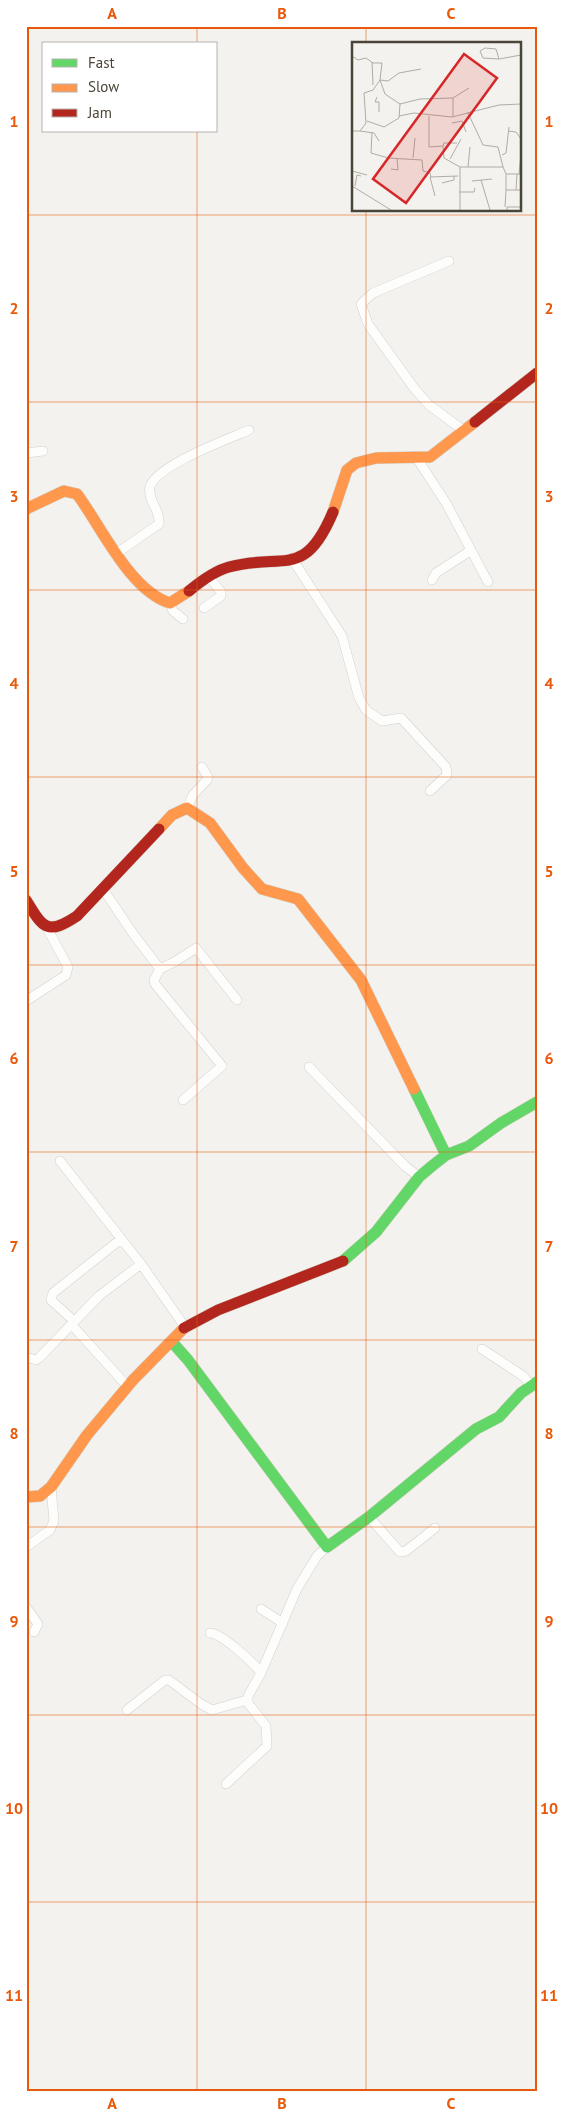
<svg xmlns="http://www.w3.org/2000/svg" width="563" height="2117" viewBox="0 0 563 2117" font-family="'PT Sans',sans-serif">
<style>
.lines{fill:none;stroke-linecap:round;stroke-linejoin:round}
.street-casing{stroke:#d2d0cb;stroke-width:10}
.fast-casing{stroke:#d3cfc5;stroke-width:12}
.slow-casing{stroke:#d3cfc5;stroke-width:12}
.jam-casing{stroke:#d3cfc5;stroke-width:12}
.street{stroke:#fdfdfc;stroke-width:9}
.fast{stroke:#63d668;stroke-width:11}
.slow{stroke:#ff974d;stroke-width:11}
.jam{stroke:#b3261e;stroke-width:11}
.grid{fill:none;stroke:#e8590c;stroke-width:1;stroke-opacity:0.55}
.inset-road{fill:none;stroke:#b0aca6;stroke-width:1}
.view{fill:#d62828;fill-opacity:0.15;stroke:#d62828;stroke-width:2.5}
.inset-edge{fill:none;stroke:#4b4439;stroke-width:2.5}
.neatline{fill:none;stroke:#e8590c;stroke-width:2}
.grid-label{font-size:16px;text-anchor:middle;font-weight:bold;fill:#e8590c}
</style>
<rect width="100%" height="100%" fill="#f4f2ee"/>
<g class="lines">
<defs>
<path id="street" d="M449,261l-76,32 -12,11 7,20 46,64 15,17 34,25
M26,453l17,-2
M418,460l28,43 42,79
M117,553l42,-29c2,-13 -12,-24 -9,-37 5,-21 78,-48 99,-57
M293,560l49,76 17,62 7,12 16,11 19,-3 45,49 1,8 -17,16
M432,580l4,-7 34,-22
M170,603l3,8 10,8
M204,608l17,-12v-4l-12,-15
M187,808l6,-13 14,-15 1,-3 -6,-10
M103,889l31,46 26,34 16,-8 20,-13 41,52
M160,969l-6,11 1,4 67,82 -39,34
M26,1001l40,-26 2,-8 -21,-39
M309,1067l96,99 14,11
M60,1161l81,103 44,63
M74,1321l-23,-21 2,-7 68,-54
M71,1324l57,63
M482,1349l41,27 8,9
M26,1357l10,3 3,-2 60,-62 42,-32
M369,1517l31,35 6,-1 29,-23
M26,1547l24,-17 4,-9 -3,-34
M26,1607l12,17 -4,8
M261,1609l22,14
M210,1633c11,0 44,30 51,40
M127,1710l38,-30h4l32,24 11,6 35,-10
M226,1784l41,-38 -1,-20 -18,-23v-7l13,-23 36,-84 20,-33 10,-9"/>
<path id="fast" d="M414,1089l32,66
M343,1261l33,-29 43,-55 13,-11 14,-11 23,-9 32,-23 36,-21
M172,1342l16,18 139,187 42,-30 107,-88 23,-12 22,-24 16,-11"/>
<path id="slow" d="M26,509l38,-18 13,3c24,32 53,97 93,109l19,-12
M333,512l14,-42 9,-7 20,-5 54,-1 45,-35
M159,829l13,-14 15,-7 23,15 33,45 19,21 36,10 63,81 53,109
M26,1497l14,-1 11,-9 36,-52 46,-55 51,-52"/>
<path id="jam" d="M475,422l62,-49
M189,591c12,-10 25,-20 40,-24 54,-15 75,14 104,-55
M26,900c17,28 21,36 51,16l82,-87
M184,1328l34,-18 125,-49"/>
</defs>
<use href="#street" class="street-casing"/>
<use href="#fast" class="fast-casing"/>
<use href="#slow" class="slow-casing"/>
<use href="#jam" class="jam-casing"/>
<use href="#street" class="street"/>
<use href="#fast" class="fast"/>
<use href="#slow" class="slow"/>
<use href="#jam" class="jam"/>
</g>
<path class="grid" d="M197,26v18M366,26v18M197,131v1960M366,210v1881M26,215h511M26,402h511M26,590h511M26,777h511M26,965h511M26,1152h511M26,1340h511M26,1527h511M26,1715h511M26,1902h511"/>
<g transform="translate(352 42)">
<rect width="169" height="169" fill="#f4f2ee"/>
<path class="inset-road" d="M133,6l11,1 3,10 -16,-1 -3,-7zM0,14l6,4 8,-2 7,5h9l-2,17 -7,10 -9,3 2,30 -6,8h-8M147,17l22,-4M20,20l1,23M28,38l8,1 11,-8 22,-4M25,55l-2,5h4v10M101,56l16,-10M48,62l20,-5 33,-1v19M115,71l32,-8 22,-1M47,74l15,-3 38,4 16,-4 15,32 15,2 5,20M77,74v31l14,-1 1,12 16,9M15,79l17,6 15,-9 1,-14 -15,-10 -5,-14M100,81l10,-2 4,11M8,89l14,2 5,8M156,89l8,1 5,7M20,90l-1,21 17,5 34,2 1,11 7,2 1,4M91,104l1,-3h13M150,113l4,-2 3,-26M61,116l2,-20M98,117l11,-20M116,125l2,-20M39,127l7,1 -1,-12M0,129l15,4M154,132v16h15M167,132l2,-19M129,138l9,30M120,139l20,-2M90,141l12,-3v-4M0,144l39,24M3,144l2,-11 4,1M164,148l1,-16M107,150h15l1,-4M83,154l-5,-19 28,-1M153,165l1,-17M108,168v-43h43l3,7h15M155,168v-3h14"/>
<path class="view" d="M112,12l33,24 -91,125 -33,-24z"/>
<rect width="169" height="169" class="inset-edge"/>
</g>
<rect width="563" height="2117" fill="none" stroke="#ffffff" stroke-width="55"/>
<rect x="42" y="42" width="175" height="90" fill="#ffffff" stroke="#b7b4b0"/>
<rect x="52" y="59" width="25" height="8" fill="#63d668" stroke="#b7b4b0"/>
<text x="88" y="68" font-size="15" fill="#4b4439">Fast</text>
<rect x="52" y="84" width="25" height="8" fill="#ff974d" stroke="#b7b4b0"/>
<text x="88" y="92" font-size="15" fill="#4b4439">Slow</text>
<rect x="52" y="109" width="25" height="8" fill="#b3261e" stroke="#b7b4b0"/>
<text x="88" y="118" font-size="15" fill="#4b4439">Jam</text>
<rect x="28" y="28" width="508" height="2062" class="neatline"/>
<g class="grid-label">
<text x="112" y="19">A</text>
<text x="282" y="19">B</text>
<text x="451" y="19">C</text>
<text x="14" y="127">1</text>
<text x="549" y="127">1</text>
<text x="14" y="314">2</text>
<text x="549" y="314">2</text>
<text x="14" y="502">3</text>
<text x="549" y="502">3</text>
<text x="14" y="689">4</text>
<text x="549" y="689">4</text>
<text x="14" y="877">5</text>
<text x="549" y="877">5</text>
<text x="14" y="1064">6</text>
<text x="549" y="1064">6</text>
<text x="14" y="1252">7</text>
<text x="549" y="1252">7</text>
<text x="14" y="1439">8</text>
<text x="549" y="1439">8</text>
<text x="14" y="1627">9</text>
<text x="549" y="1627">9</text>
<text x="14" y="1814">10</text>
<text x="549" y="1814">10</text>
<text x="14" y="2001">11</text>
<text x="549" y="2001">11</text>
<text x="112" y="2109">A</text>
<text x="282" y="2109">B</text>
<text x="451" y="2109">C</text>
</g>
</svg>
